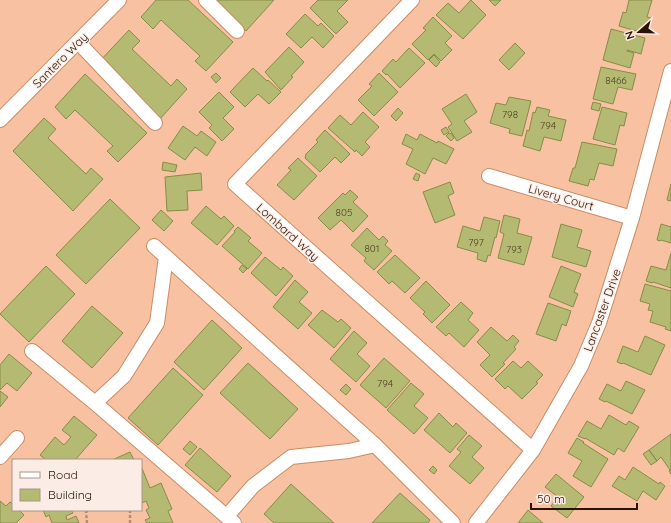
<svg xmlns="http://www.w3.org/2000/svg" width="671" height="523" viewBox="0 0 671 523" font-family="Quicksand,sans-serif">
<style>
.building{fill:#b5ba72;stroke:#878c46}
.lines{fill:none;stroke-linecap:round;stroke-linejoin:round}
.minor-casing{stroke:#ca8b64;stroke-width:16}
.path{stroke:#b78a70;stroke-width:2.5;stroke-dasharray:3 2;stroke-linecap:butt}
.minor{stroke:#fff;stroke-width:14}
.labels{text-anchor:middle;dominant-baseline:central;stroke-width:3;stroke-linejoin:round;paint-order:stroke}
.number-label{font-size:10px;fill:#4e3d20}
.street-label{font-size:12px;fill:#2b1304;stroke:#fbede5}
</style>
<rect width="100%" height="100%" fill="#f8c2a2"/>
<path class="building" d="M156,0h32l45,42 -27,29 -11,-10 5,-5 -39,-36 -8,9 -12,-12z
M213,0h61l-28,31z
M318,0h30l-11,11 11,11 -12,12 -26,-26z
M471,0l15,15 -23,24 -27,-24 12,-12 11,10z
M489,0h12l-6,6z
M629,0h23l-5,17 4,1 -4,16 -28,-8 4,-14 3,1z
M305,14l13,12 3,-3 13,13 -11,12 -11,-11 -11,11 -15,-14z
M433,17l19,19 -7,7 7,7 -11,11 -7,-7 -6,6 -16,-16 14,-14 -3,-2z
M611,29l34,9 -4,16 -14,-4v1l7,2 -4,15 -27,-8z
M129,30l11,11 -8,8 39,37 6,-7 10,10 -28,31 -61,-57z
M515,43l10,10 -16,17 -10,-10z
M289,47l15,15 -13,14 2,1 -12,13 -16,-18z
M409,48l16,15 -25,25 -13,-14 -1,1 -4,-4 11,-12 3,3z
M434,55l6,7 -4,5 -7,-7z
M601,67l35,7 -4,16 -14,-3 -5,17 -20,-5z
M253,68l14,13 1,-1 13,12 -12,12 -11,-10 -13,13 -15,-15z
M216,73l5,5 -5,5 -5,-6z
M379,73l19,19 -24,24 -16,-16 14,-14 -3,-2z
M85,74l62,59 -29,29 -11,-11 6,-5 -38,-36 -9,9 -11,-12z
M219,92l15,15 -11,11 11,11 -12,12 -13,-13 3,-3 -13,-13z
M466,94l11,18 -13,9 8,11 -15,9 -9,-14 4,-3 -10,-15z
M509,97l22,4 -9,35 -13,-3 1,-4 -20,-6 6,-20 10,2z
M593,102l8,2 -2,7 -8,-2z
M537,107l13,3 -2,6 18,4 -5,21 -17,-4 -4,14 -17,-5 4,-16 2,1 4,-19 2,1z
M602,107l25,6 -3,13 -4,-1 -5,20 -22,-6z
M398,108l5,5 -7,8 -5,-5z
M363,112l16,15 -14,15 5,5 -8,9 -6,-6 -1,2 -27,-24 12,-13 11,10z
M44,118l12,11 -8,9 38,36 5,-6 12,11 -30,32 -60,-60z
M183,126l14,10 4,-5 15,11 -9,14 -12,-9 -10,13 -17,-12z
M446,127l3,5 -5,3 -3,-5z
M325,130l25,24 -9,9 -6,-6 -15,15 -15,-14 1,-4 12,-12 -2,-2z
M449,133l3,1 2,4 -3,3 -5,-5z
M406,134l11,6 3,-6 17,9 1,-2 16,8 -8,15 -13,-6 -8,16 -19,-10 7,-15 -11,-5z
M582,142l35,7 -4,17 -14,-3 -5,17 -4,-1 -2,7 -19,-5 4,-13h2z
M298,158l19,18 -23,24 -17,-15 14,-15 -3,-2z
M163,162l14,3 -2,7 -13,-2z
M201,173l1,17 -15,1 1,19 -21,1 -2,-34z
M416,173l4,2 -2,6 -5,-2z
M450,182l4,11 -6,3 7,19 -20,8 -12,-31z
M671,184v17l-4,-1z
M350,190l8,7 -5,5 15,14 -15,16 -12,-12 -11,10 -12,-12 25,-25 2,2z
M110,199l30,29 -54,56 -30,-29z
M206,206l15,13 3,-3 10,10 -17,19 -26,-22z
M161,210l12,11 -9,10 -12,-11z
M504,215l16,4 -3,14 15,4 -8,28 -26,-7 6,-24 -4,-2z
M484,217l16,4 -4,17 -1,-1 -5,19 -2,-1 -2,7 -9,-3 1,-6 -21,-6 6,-21 17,5z
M561,224l21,6 -5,17 14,4 -5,16 -34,-10z
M661,224l10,3v16l-10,-3 -1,1 -3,-1z
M238,227l13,11 -3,3 14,12 -14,16 -26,-23 13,-14 -1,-1z
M367,228l12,12 4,-4 5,5 -3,4 7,6 -18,19 -10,-9 2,-3 -15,-13z
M671,253v35l-18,-6 -1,1 -6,-2 5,-15 15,4z
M395,255l25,23 -15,15 -13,-12 -3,3 -12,-12z
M265,257l16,13 2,-3 10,9 -17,20 -25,-23z
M242,265l5,4 -4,4 -4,-4z
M46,266l29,28 -46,48 -29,-28z
M561,266l20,8 -7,18 4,2 -5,13 -24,-10z
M295,280l13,12 -9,10 13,11 -14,16 -25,-22z
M426,281l24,24 -18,18 -9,-9 2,-2 -15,-14z
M645,284l26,7v40l-6,-2 1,-2 -16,-5 3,-11 -5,-1 2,-6 -10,-3z
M461,302l12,11 -5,7 11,10 -15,17 -15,-14 -3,3 -10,-9z
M548,303l23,8 -5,15 -4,-2 -6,17 -20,-7z
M92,306l31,27 -31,35 -30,-27z
M322,310l16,12 3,-3 10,9 -17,20 -26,-23z
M212,320l30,28 -38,42 -30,-28z
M491,327l16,14 6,-6 6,6 -5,6 2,2 -13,14 2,1 -13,13 -12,-12 10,-10 -13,-13z
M354,331l13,12 -10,11 13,12 -14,16 -26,-23z
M645,336l20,9 -14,30 -28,-12 -1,1 -5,-2 6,-16 15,6z
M9,354l23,19 -15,18 -10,-8 -7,7v-25z
M384,358l26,23 -24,27 -26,-23z
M513,361l8,7 7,-7 15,14 -7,7 2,1 -16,16 -14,-13 -3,3 -10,-10z
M248,363l50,46 -28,30 -50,-46z
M173,368l30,27 -45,50 -30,-27z
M626,381l19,9 -13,24 -26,-13 -1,1 -6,-3 8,-15 14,7z
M411,383l13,11 -10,12 14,12 -14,16 -27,-24z
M346,384l5,5 -5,6 -6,-5z
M0,391l8,6 -8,10z
M439,413l14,14 3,-4 11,10 -17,20 -26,-23z
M609,415l17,10 3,-4 10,6 -15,25 -6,-4 -4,7 -29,-17v1l-7,-3 9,-15 14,8z
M74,416l23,19 -22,25h-29l-6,-5 15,-18 9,8 7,-8 -9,-7z
M671,434v40l-2,-3 1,-1 -9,-13 -4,4 -8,-11z
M469,435l13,11 -10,11 12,11 -14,16 -21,-18 12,-14 -4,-3z
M577,438l7,4 -1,1 25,16 -17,28 -18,-11 9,-15 -14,-8z
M190,441l7,6 -7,8 -7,-6z
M200,448l31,28 -14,16 -32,-27z
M649,450l8,11 -6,4 -8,-11z
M130,452l4,8h-22z
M141,466l9,22 11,-5 11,26 -4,2 5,12h-26l-2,-3 5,-2 -4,-8 3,-2 -3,-7 -4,2 -1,-3z
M433,466l4,4 -3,4 -5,-4z
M633,467l26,17 1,-2 5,4 -9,14 -13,-9 -6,10 -25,-15 7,-10 6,4z
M556,474l28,23 -17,21 -16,-12 7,-9 -13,-10z
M291,484l43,39h-60l-10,-9z
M400,493l30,27 -2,3h-56z
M0,501l6,5 4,-4 3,2v6h6l5,5 -8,8h-16z
M43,510h28l2,3 -7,3 1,4 9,-4 3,7h-27l-3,-8 -3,2z
M528,510l15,13h-25z"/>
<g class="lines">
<defs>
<path id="minor" d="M206,0l31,31
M412,0l-177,184 298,266
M78,42l77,81
M0,120l119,-120
M489,176l143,42
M154,246l221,199 78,78
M32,351l63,52 139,120
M95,403l29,-27 33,-53 9,-66
M0,457l17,-19
M227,516l26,-30 38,-29 58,-6 26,-6
M476,523l57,-73 48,-84 18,-43 33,-105 39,-147"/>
</defs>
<use href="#minor" class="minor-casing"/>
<path class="path" d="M87,523l-1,-11 3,-2
M130,523v-13"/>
<use href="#minor" class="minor"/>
</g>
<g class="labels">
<g class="number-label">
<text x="616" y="80">8466</text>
<text x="510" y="114">798</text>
<text x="548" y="125">794</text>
<text x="344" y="212">805</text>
<text x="476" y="242">797</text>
<text x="372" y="248">801</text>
<text x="514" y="249">793</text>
<text x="385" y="383">794</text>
</g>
<g class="street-label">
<text transform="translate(60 60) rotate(-45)">Santero Way</text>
<text transform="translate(561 197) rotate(16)">Livery Court</text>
<text transform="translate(288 232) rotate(42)">Lombard Way</text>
<text transform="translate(602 310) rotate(-70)">Lancaster Drive</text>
</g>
</g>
<rect x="12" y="459" width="130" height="52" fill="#fbede5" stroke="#a8968b"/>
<rect x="20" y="472" width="20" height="6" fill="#ffffff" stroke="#a8968b"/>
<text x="48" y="479" font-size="12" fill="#2b1304">Road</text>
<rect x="20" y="489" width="20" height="12" fill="#b5ba72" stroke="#a8968b"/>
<text x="48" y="499" font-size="12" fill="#2b1304">Building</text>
<g transform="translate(639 32) rotate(250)" stroke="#fbede5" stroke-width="3" paint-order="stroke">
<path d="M0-3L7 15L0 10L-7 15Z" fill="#2b1304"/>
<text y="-6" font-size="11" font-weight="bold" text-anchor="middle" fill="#2b1304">N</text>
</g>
<path d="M531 503v6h106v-6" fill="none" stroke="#2b1304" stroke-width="2"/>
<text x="537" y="503" font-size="12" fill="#2b1304" stroke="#fbede5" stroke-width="3" paint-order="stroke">50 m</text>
</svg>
